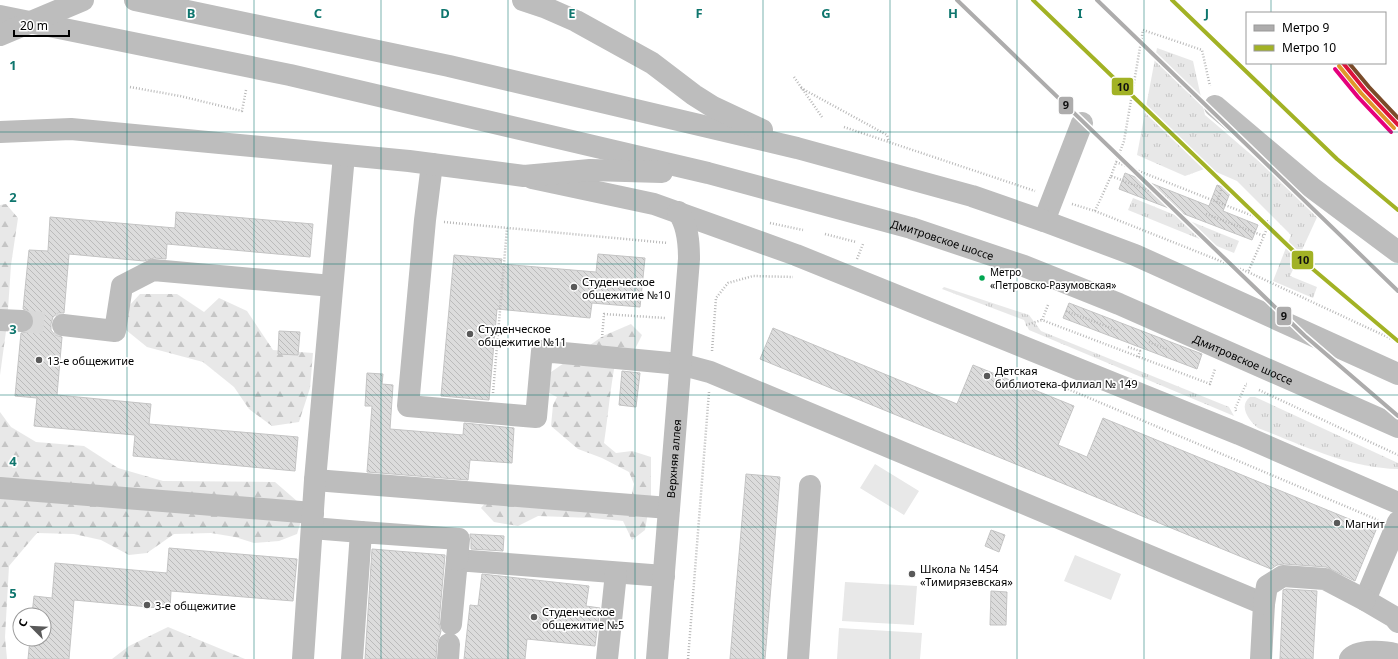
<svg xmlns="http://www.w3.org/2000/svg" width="1398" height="659" viewBox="0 0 1398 659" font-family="'Noto Sans',sans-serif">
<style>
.grass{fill:url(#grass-tufts)}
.forest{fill:url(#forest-firs)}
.park{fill:#e8e8e8}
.building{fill:url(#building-back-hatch);stroke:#c4c4c4}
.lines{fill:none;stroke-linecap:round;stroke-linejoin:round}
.minor-tunnel{stroke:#d9d9d9;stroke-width:22;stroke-dasharray:22 11;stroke-linecap:butt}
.path{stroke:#b8b8b8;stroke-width:2.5;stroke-dasharray:1 2;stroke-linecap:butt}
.minor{stroke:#bdbdbd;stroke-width:22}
.major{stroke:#bdbdbd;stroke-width:22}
.rail-1-casing{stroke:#fff;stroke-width:7}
.rail-2-casing{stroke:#fff;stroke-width:7}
.rail-3-casing{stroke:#fff;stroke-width:7}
.rail-4-casing{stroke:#fff;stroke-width:7}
.rail-1{stroke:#dc143c;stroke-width:4}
.rail-2{stroke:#e1972b;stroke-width:4}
.rail-3{stroke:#7a4b2a;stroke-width:4}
.rail-4{stroke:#e5007d;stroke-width:4}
.metro-1-casing{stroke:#fff;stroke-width:7}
.metro-2-casing{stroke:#fff;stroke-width:7}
.metro-1{stroke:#adacac;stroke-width:4}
.metro-2{stroke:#a2b225;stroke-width:4}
.grid{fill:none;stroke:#0f766e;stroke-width:1;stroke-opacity:0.55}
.bus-dot{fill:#00a651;stroke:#fff;stroke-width:1.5}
.poi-dot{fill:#595959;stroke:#fff;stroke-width:1.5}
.labels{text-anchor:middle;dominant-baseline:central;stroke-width:3.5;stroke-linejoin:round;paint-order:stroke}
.bus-label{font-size:10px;fill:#000;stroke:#fff;text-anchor:start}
.street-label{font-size:11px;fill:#000;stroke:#fff}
.poi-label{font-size:11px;fill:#000;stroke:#fff;text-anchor:start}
.grid-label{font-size:13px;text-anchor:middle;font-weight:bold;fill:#0f766e;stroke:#fff;stroke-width:3.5;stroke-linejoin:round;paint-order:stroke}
.line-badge{stroke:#fff;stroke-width:1.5}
.pale-badge-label{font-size:11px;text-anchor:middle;font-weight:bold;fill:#111}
</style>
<defs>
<pattern id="grass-tufts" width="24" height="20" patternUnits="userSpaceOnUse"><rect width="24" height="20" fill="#e8e8e8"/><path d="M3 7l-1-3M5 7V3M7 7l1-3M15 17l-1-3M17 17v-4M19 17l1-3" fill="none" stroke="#c5c5c5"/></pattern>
<pattern id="forest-firs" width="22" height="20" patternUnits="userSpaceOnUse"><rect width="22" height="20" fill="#e8e8e8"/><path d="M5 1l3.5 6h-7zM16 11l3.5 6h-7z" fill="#c5c5c5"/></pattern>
<pattern id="building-back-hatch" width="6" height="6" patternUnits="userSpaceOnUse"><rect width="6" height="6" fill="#dcdcdc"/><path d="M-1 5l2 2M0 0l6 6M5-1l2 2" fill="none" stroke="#bbb"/></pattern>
</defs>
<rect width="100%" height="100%" fill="#fff"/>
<path class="grass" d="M1157,48l36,13 12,54 114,98 -29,63 27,11 -4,11 -40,-17 18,-46 -54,-54 -30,-13 -22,8 -48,-21z
M1133,198l106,43 -5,12 -106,-43z
M944,287l85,28 12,16 188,76 5,9 -205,-86 -5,-10 -82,-31z
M1250,397h5l143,66v6c-49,-1 -96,-24 -140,-41 -9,-7 -20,-22 -8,-31z"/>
<path class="forest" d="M6,204l12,14 -7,47 -4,59 -7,51v-170z
M140,294h37l27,18 15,-14 28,13 26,39 40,3 -3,35 -11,34 -27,4 -23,-17 -15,-22 -31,-25 -56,-15 -21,-17 1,-22z
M631,324l11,11 -12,24 -15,5c-5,26 -7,53 -11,79l12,10 16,-2 19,6v38l-6,35 -13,10 -9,-19 -31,-3 -54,-2 -20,10 -24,-4 -13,-14 13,-15 137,5 3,-14 -5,-12 -27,-14 -24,-9 -27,-23 2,-21 4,-8 -18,-9 2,-9 62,-43z
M0,412l11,15 25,15 48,4 34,22 45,13 112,1 30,26 -8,26 -18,7 -25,2 -19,-6 -24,-4 -37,1 -27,19 -18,2 -28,-15 -27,-6 -37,-1 -28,33 -4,71 2,22h-7z
M168,627l77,32h-133l17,-13z"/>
<path class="park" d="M875,464l44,27 -15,24 -44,-27z
M1075,555l46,19 -10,26 -47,-19z
M845,582l72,4 -3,39 -72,-4z
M839,628l83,5 -2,26h-83z"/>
<path class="building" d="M1125,173l84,33 8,-21 14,5 -8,21 35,14 -6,15 -133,-51z
M176,212l137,12 -3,33 -143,-13 -1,15 -12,-1 -10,3 -75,-7 -5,59h-6l-5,4 -2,7v6l4,5 7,2 -5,58 94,9 -2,20 149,13 -3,34 -162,-15 2,-21 -101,-9 3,-28 -22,-2 6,-63 7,-1 5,-5 1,-5 -1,-7 -4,-4 -6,-2 6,-59 19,1 2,-34 125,11z
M598,254l47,4 -5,49 -48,-4 -2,15 -93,-9 -8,91 -48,-4 13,-141 48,4 -1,5 95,8z
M1069,303l133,51 -5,15 -134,-51z
M773,328l184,76 16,-39 101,41 -16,39 29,12 16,-39 273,112 -21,51 -29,-14 -42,-3 -7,1 -6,4 -511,-210z
M279,331l21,1 -2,23 -20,-1z
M622,371l18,2 -4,34 -17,-2z
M367,373l16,1 -1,10 11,1 -3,44 73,6 1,-12 50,5 -2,35 -42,-3 -2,20 -101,-8 5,-66h-7z
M746,474l34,3 -15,182h-35z
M991,530l14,5 -6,17 -14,-6z
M470,534l34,2 -1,15 -32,-2v-9z
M169,548l128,11 -4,42 -122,-10 -1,18 -96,-9 -5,59h-41l2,-20h14v-24h-12l2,-19 18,2 3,-35 112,10z
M372,549l73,6 -6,68 2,8 -1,4 -3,8 -1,16h-71z
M482,574l107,12 -3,20 14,2 -5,38 -68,-7 -2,20h-61l6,-54 8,1z
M1286,589l31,2 -4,68h-33l3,-69z
M991,591l16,1 -1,33h-16z"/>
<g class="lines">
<path class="minor-tunnel" d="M22,321l41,4"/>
<path class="path" d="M794,77l28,40
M130,87l50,9 62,15 4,-21
M801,88l86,47 2,7
M844,127l191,64
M1116,162l101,40
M1111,176l13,-35 19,-111 59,20 8,36
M1221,190l-4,12 52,20 -5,14
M1072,204l23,7 153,61 150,70
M1095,211l16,-35 57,22
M1206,214l58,22 -16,36
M444,222l224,21
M770,223l33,7
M825,234l31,8
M857,259l6,-15
M1048,305l-6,15 168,64 5,-15
M1066,311l53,20
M1026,325l16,-5
M602,338l2,-24 61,4
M1149,342l20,8
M1128,347l12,4 -2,6
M712,351l4,-53 12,-15 25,-7 40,1
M1068,389l310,131
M1259,390l139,65
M493,393l14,-165
M1236,411l-1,-2 11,-25h1
M688,659l21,-267"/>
<g class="minor">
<path d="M1215,106l96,81 87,65"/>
<path d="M432,164l-7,56 -17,186 128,11 6,-66 138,13 30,8 554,232 -3,55"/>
<path d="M532,178l122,26 142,51 443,179 159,69"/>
<path d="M1044,221l38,-98"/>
<path d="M0,320l22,1"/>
<path d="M63,325l52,6 7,-45 31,-16 179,16"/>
<path d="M315,480l354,28"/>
<path d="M0,488l313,25"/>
<path d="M1398,522l-33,78 29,17 4,5"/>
<path d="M312,528l49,4"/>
<path d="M1264,604l3,-18 16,-10 42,3 40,21"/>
<path d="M451,624l6,-64 207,16"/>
<path d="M303,659l12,-179 29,-325"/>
<path d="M352,659l9,-127 98,7 -2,21"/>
<path d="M448,659l1,-15"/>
<path d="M607,659l9,-86"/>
<path id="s1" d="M657,659l32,-400c0,-16 -1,-34 -11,-47"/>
<path d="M798,659l12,-173"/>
<path d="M1350,659c7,-10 37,-8 48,-4"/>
</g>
<g class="major">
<path d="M135,0l314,66 348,82 175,48 72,25 91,34 263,119"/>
<path d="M523,0l21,7 32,14 76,42 42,32 19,12 49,23"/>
<path id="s2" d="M0,16l290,59 418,98 203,55 113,38 95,38 279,123"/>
<path d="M0,35l83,-35"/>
<path d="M0,132l71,-3 338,32 115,15 66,-6 72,2"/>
</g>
<defs>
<path id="rail-1" d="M1343,63l22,27 33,35"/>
<path id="rail-2" d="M1339,66l22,27 33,35"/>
<path id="rail-3" d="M1349,63l20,24 29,31"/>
<path id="rail-4" d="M1335,69l23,28 33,35"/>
</defs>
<use href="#rail-1" class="rail-1-casing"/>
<use href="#rail-2" class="rail-2-casing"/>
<use href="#rail-3" class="rail-3-casing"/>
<use href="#rail-4" class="rail-4-casing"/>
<use href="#rail-1" class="rail-1"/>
<use href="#rail-2" class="rail-2"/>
<use href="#rail-3" class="rail-3"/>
<use href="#rail-4" class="rail-4"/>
<defs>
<path id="metro-1" d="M957,0l348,336 93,80
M1097,0l301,291"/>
<path id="metro-2" d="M1033,0l275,265 90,76
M1172,0l165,159 61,51"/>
</defs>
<use href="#metro-1" class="metro-1-casing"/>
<use href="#metro-2" class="metro-2-casing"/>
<use href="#metro-1" class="metro-1"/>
<use href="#metro-2" class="metro-2"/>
</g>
<path class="grid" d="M127,0v659M254,0v659M381,0v659M508,0v659M635,0v659M763,0v659M890,0v659M1017,0v659M1144,0v659M1271,0v13M1271,63v596M0,132h1398M0,264h1398M0,395h1398M0,527h1398"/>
<circle class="bus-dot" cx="982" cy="278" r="3.5"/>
<g class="poi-dot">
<circle cx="574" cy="287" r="4"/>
<circle cx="470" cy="334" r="4"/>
<circle cx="39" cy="360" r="4"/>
<circle cx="987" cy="376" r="4"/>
<circle cx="1337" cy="523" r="4"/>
<circle cx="912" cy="574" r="4"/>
<circle cx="147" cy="605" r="4"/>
<circle cx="534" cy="617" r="4"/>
</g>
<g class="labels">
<g class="bus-label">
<text x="990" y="272">Метро<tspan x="990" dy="13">«Петровско-Разумовская»</tspan></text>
</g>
<g class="street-label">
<text stroke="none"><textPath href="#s2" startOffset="969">Дмитровское шоссе</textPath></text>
<text stroke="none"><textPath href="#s2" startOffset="1293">Дмитровское шоссе</textPath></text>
<text stroke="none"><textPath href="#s1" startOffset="201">Верхняя аллея</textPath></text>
</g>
<g class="poi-label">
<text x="582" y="281">Студенческое<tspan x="582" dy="13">общежитие №10</tspan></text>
<text x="478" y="328">Студенческое<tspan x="478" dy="13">общежитие №11</tspan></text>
<text x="47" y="360">13-е общежитие</text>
<text x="995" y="370">Детская<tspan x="995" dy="13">библиотека-филиал № 149</tspan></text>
<text x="1345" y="523">Магнит</text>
<text x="920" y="568">Школа № 1454<tspan x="920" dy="13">«Тимирязевская»</tspan></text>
<text x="155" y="605">3-е общежитие</text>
<text x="542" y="611">Студенческое<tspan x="542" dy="13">общежитие №5</tspan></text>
</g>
</g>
<g class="grid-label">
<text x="191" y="18">B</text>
<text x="318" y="18">C</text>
<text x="445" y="18">D</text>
<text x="572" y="18">E</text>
<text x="699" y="18">F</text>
<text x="826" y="18">G</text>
<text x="953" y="18">H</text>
<text x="1080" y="18">I</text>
<text x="1207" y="18">J</text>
<text x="13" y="70">1</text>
<text x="13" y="202">2</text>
<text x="13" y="334">3</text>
<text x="13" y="466">4</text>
<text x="13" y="598">5</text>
</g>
<g class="line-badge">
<rect x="1111" y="77" width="23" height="19" rx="4" fill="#a2b225"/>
<rect x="1058" y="96" width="16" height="19" rx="4" fill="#adacac"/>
<rect x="1291" y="250" width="23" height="20" rx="4" fill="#a2b225"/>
<rect x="1276" y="306" width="16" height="20" rx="4" fill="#adacac"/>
</g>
<g class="pale-badge-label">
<text x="1123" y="91">10</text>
<text x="1066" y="109">9</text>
<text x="1303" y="264">10</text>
<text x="1284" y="320">9</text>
</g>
<rect x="1246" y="12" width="140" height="52" fill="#ffffff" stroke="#999999"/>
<rect x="1254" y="25" width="20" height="6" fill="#adacac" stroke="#999999"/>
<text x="1282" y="32" font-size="12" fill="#000000">Метро 9</text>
<rect x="1254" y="45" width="20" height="6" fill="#a2b225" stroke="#999999"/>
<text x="1282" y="52" font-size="12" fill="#000000">Метро 10</text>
<g transform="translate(32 627) rotate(294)"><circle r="19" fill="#ffffff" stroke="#999999"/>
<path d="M0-3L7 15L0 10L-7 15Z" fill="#595959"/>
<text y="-6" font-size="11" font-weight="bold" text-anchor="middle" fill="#000000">С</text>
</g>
<path d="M14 30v6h55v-6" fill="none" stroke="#000000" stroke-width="2"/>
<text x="20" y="30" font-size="12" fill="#000000" stroke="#ffffff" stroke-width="3" paint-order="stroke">20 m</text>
</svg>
